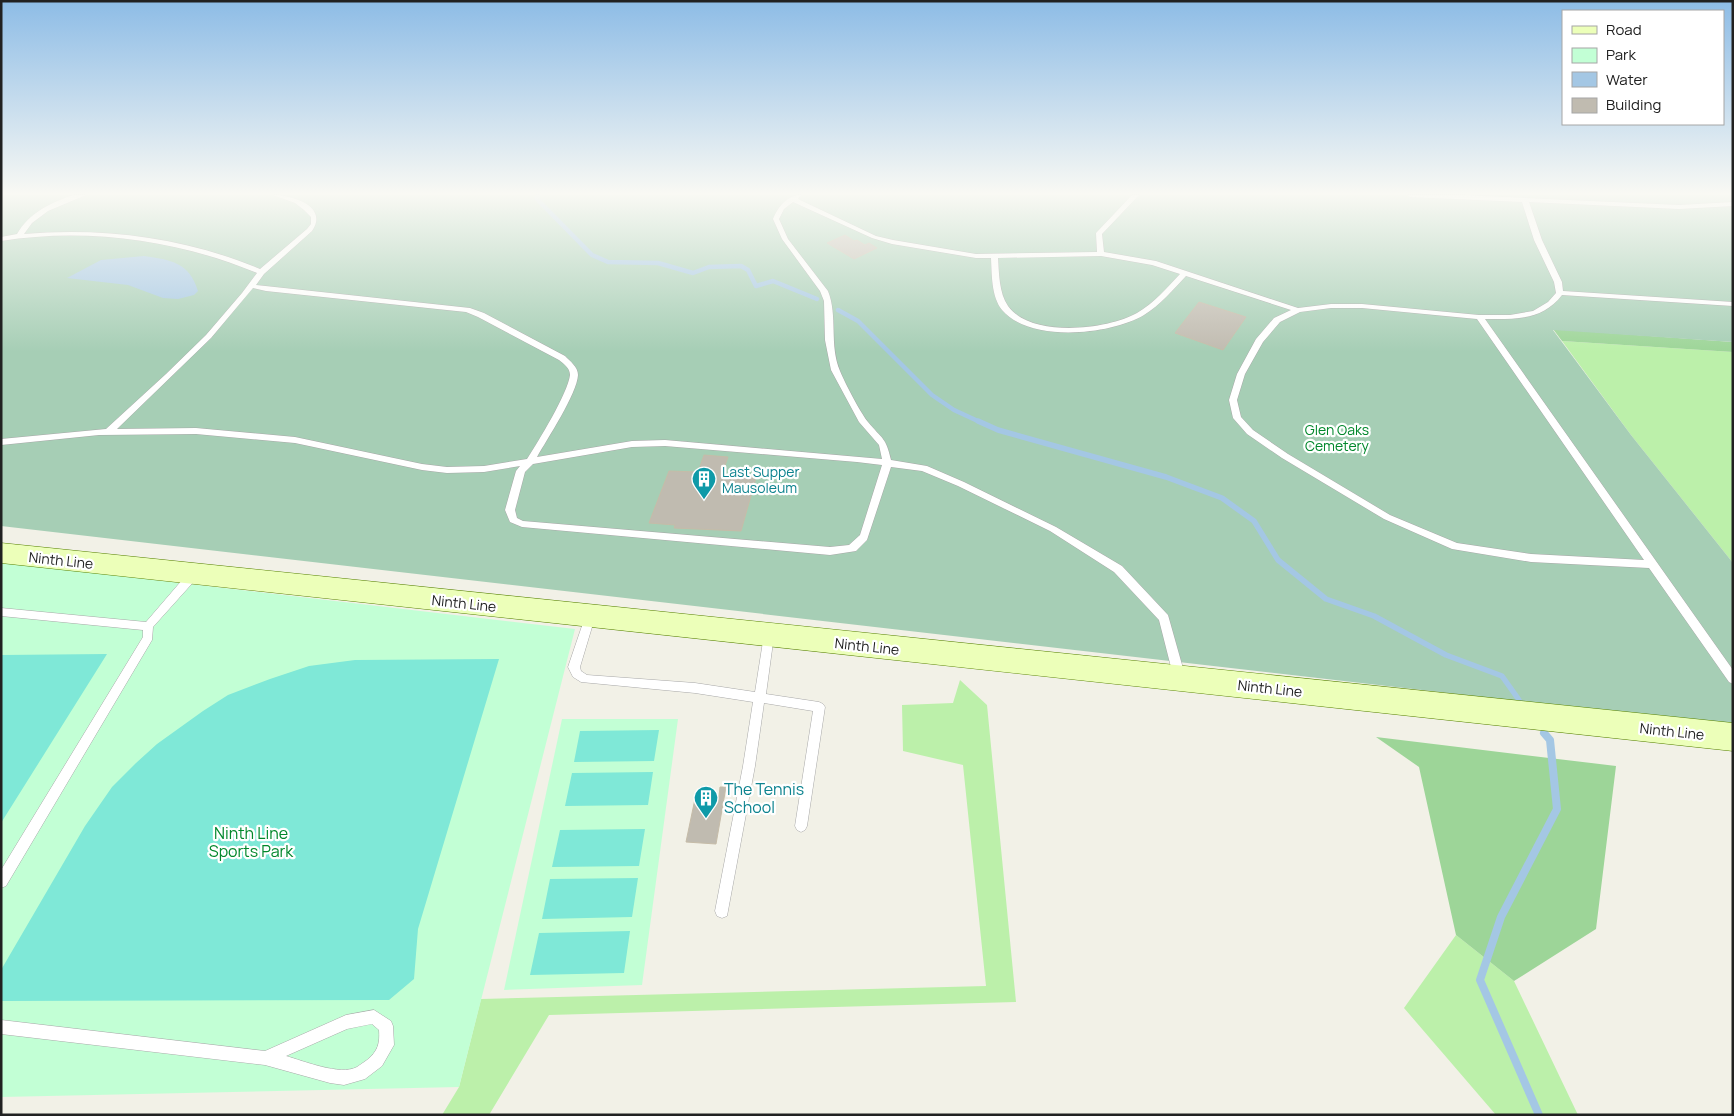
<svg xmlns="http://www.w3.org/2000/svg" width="1734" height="1116" viewBox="0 0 1734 1116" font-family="Manrope,sans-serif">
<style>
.grass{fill:#bcf0aa}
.forest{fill:#9dd598}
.cemetery{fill:#a6ceb5}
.park{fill:#c2ffd5}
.pitch{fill:#7fe8d7}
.water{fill:#a4c7e4}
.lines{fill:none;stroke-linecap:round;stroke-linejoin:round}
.stream-far2{stroke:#a4c7e4;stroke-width:4.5}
.stream-far1{stroke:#a4c7e4;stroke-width:5.5}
.stream{stroke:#a4c7e4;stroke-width:8}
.building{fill:#c0bbb0;stroke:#c6bca8}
.service-casing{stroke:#a8a8a8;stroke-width:1}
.secondary-casing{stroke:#568100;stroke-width:1}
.service{fill:#fff;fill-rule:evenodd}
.secondary{fill:#ecffb9;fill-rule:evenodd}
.labels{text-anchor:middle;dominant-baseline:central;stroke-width:4.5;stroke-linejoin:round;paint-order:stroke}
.park-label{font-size:14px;fill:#02882c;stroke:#fff}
.culture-label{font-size:14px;fill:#0d838f;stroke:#fff;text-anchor:start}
.street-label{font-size:14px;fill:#212121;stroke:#fff}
.near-culture-label{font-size:16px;fill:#0d838f;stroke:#fff;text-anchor:start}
.near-park-label{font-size:16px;fill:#02882c;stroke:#fff}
</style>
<rect width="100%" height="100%" fill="#f2f1e7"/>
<path class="grass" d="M1562,341l171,11v211l-102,-128z
M960,680l27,25 29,297 -467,13 -60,100h-47l17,-28 22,-88 505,-13 -23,-221 -60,-14 -1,-46 51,-2z
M1456,935l58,46 64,134h-82l-92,-107z"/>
<path class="forest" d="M1553,329l180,13v10l-171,-11z
M1376,737l240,29 -20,163 -82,52 -58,-46 -37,-168z"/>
<path class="cemetery" d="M1,195h1732v147l-180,-12 78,105 102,128v163l-1732,-200z"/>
<path class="park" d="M1,562l574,67 -116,458 -458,10z
M562,719h116l-36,266 -138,5z"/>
<path class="pitch" d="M107,654l-106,169v-168z
M499,659l-81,270 -4,50 -25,21 -388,1v-31l84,-144 27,-39 24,-24 21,-19 46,-33 25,-16 42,-16 39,-13 46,-6z
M659,730l-5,31 -80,1 6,-31z
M653,772l-5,33 -83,1 7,-33z
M645,829l-6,37 -87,1 8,-37z
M638,878l-6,39 -90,2 8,-40z
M630,931l-6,42 -94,2 9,-42z"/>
<path class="water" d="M144,256c27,4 45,6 54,35l-4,4 -16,4 -15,-1 -35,-13 -61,-7 34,-18z"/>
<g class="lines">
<path class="stream-far2" d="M538,195l-1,4 55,56 16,7 50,1 35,10 16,-6 32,-1 7,4 8,16 17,-5 44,18
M838,310l20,11 74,74 22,15 26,12"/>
<path class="stream-far1" d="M978,421l20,9 168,47 56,21 32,23 24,39 48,39 48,17 72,39 56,21 17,24"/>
<path class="stream" d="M1539,1115l-59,-135 21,-63 56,-108 -7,-69 -6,-7"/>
</g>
<path class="building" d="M845,235l9,6 3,-1 8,5 4,-2 8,5 -23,11 -27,-16z
M1199,302l47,15 -23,33 -48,-17z
M704,455l24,2 -6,17 34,4 -15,53 -67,-3 1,-3 -26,-2 20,-52 29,1z
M720,787h6l-10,57 -30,-2 10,-48 23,2z"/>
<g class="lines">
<defs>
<path id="service" d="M74,195h12l-38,16 -16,12 -8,11c81,-7 162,4 236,35l47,-40 4,-5v-7l-7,-7 -9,-7 -22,-8c19,0 56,11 39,36l-48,43 -8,11 214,23 14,5 81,43c5,5 13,11 13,19 -1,19 -31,64 -41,82l95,-16 33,-1 217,19 -3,-14 -20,-23 -28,-52 -6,-30 -1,-39 -4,-10 -38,-52 -9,-20c5,-12 14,-24 28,-24l-3,4 78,37 17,4 83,14 121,-2 -1,-19 36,-38h7l-37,39 2,18 52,9 142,47 33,-4h31l117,11h31l23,-4 15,-9 8,-9 -2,-11 -20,-42 -12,-38 -112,-5 -3,-2h54l218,10 54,-3v4l-54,3 -150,-7 13,38 20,42 1,9 170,11v4l-171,-11c-20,26 -47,24 -77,24l248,351v14l-4,-2 -80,-114 -118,-6 -79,-13 -68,-30 -102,-61 -35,-24 -14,-16 -4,-18 8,-26 19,-35 18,-21 17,-8 -105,-34c-13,14 -26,29 -42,39 -34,20 -114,28 -142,-5 -11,-14 -10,-36 -11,-52h-15l-84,-14 -20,-6 -79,-36 -9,7 -5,10 9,20 40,52c10,25 1,54 12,80 5,12 20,41 28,51 14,17 18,15 23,38l36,6 37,16 92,45 66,39 46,49 18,64 -2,3 -4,2 -4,-2 -2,-3 -15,-59 -45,-48 -64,-41 -92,-45 -36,-15 -31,-4 -24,73 -11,11 -26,4 -308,-28 -12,-5 -5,-12 11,-39 4,-5 -36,6 -37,1 -25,-3 -127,-27 -99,-9 -97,1 -98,10v-6l105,-10 60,-55 40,-39 36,-42 15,-20c-79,-33 -171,-46 -256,-32v-4l16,-3c12,-21 34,-32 57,-39zM1101,256l51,9 28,9c-13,14 -26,29 -43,39 -30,17 -106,25 -129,-7 -9,-13 -9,-33 -10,-48zM253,288l13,3 200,21 12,5 81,43c5,4 11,8 11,15 -2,18 -32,67 -43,84l-43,7 -37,1 -25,-3 -127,-27 -99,-9 -79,1 94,-91zM1331,308h31l115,11 167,241 -113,-6 -74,-11 -67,-28 -102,-61 -35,-24 -12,-13 -4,-17 8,-26 18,-32 17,-20 20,-10zM665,446l192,16 25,3 -22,70 -11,10 -19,2 -307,-26 -6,-3 -2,-8 10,-38 8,-8 99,-17z
M193,571l4,1 1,3 -1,3 -44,49 -1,13 -146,246 -5,2v-18l142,-233v-7l-142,-14v-8l145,14 43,-50z
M590,613l4,1 1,3 -15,50 1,4 6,4 108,8 60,9 9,-57 1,-3 4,-1 4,1 1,3 -8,59 53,8 4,2 2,3 -18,119 -2,4 -4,2 -4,-2 -2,-4 18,-115 -49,-8 -9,63 -28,150 -5,2 -5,-2 -2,-5 28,-145 10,-64 -58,-9 -114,-11 -8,-5 -5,-10 17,-50 1,-3z
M374,1010l17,11 2,5 1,19 -12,21 -17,13 -21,6 -14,-2 -65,-18 -264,-31v-14l264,31 81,-36zM372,1024l7,6c1,13 -1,21 -12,30 -3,2 -7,5 -10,7 -17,9 -53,-6 -71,-11l61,-27z"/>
<path id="secondary" d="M1,543l1732,180v28l-1732,-188z"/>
</defs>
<use href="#service" class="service-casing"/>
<use href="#secondary" class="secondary-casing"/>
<use href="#service" class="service"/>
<use href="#secondary" class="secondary"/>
</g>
<linearGradient id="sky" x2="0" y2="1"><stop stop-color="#8dbce6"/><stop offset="0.55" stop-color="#f9f9f4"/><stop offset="1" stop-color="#f9f9f4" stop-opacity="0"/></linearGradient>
<rect width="1734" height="352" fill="url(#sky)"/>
<defs>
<symbol id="building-pin" viewBox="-11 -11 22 30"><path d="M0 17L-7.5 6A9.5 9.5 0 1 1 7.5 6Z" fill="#0f9aa8" stroke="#fff"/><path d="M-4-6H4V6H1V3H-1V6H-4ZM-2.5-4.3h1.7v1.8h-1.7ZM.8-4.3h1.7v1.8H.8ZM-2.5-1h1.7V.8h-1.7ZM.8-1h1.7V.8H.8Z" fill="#fff"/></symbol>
</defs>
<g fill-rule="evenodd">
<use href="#building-pin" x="690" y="465" width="28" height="38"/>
<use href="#building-pin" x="692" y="784" width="28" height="38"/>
</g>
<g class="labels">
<g class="park-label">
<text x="1337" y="429">Glen Oaks<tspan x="1337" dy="16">Cemetery</tspan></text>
</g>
<g class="culture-label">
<text x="722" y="471">Last Supper<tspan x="722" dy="16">Mausoleum</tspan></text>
</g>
<g class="street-label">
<text transform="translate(61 560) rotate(6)">Ninth Line</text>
<text transform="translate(464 603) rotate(6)">Ninth Line</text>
<text transform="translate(867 646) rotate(6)">Ninth Line</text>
<text transform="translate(1270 688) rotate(6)">Ninth Line</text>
<text transform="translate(1672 731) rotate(6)">Ninth Line</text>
</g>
<g class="near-culture-label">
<text x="724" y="789">The Tennis<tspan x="724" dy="18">School</tspan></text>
</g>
<g class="near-park-label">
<text x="251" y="833">Ninth Line<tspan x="251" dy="18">Sports Park</tspan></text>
</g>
</g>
<rect width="1734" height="1116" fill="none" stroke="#212121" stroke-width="5"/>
<rect x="1562" y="10" width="162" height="115" fill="#ffffff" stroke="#a6a6a6"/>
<rect x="1572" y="26" width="25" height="8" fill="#ecffb9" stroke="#a6a6a6"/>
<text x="1606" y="35" font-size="15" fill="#212121">Road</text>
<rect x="1572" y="48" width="25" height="15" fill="#c2ffd5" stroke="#a6a6a6"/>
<text x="1606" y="60" font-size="15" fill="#212121">Park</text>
<rect x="1572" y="72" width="25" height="15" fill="#a4c7e4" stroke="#a6a6a6"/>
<text x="1606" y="85" font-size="15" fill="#212121">Water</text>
<rect x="1572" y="98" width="25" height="15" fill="#c0bbb0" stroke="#a6a6a6"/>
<text x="1606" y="110" font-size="15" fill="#212121">Building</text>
</svg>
